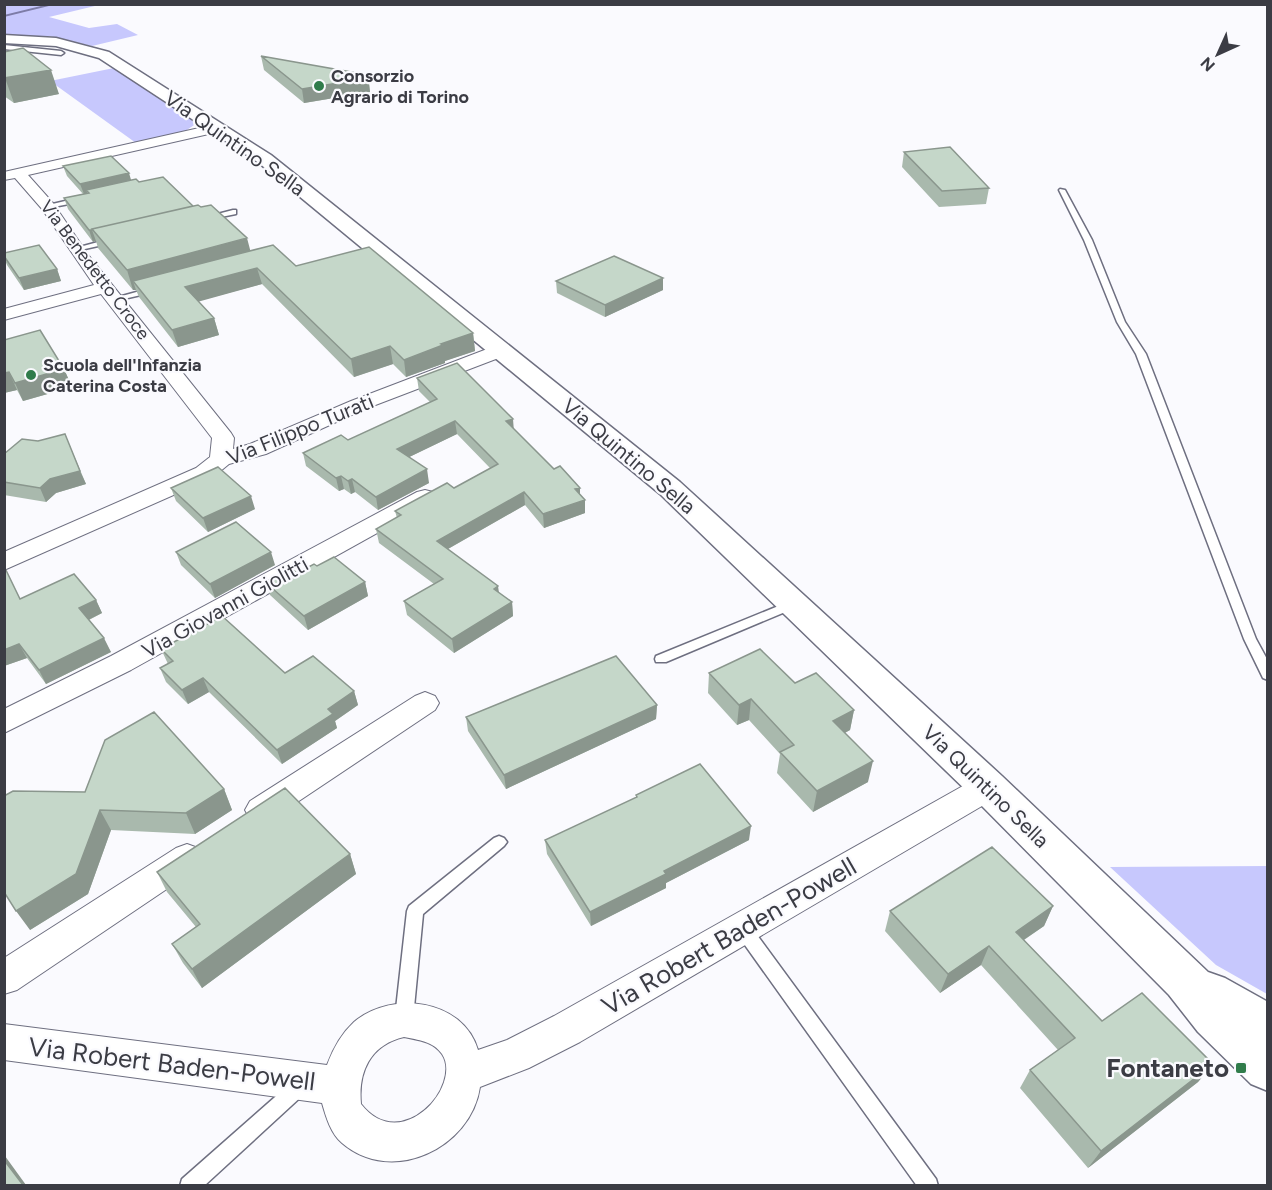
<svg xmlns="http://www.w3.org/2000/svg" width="1272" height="1190" viewBox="0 0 1272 1190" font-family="Figtree,sans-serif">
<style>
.green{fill:#c7c8fd}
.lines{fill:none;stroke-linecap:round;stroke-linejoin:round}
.stream{fill:#7d7ca7;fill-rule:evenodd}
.lane-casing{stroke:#6e6f80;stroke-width:3}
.street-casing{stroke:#6e6f80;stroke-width:2}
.secondary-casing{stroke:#6e6f80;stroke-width:3}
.lane{fill:#fff;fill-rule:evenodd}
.street{fill:#fff;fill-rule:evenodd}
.secondary{fill:#fff;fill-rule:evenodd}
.wall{fill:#a9b9ad}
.shaded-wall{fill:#8a968d}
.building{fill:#c5d7c9;stroke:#8a968d;stroke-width:1.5}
.poi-dot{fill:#307c4b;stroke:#fafafe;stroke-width:2}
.labels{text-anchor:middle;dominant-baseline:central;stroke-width:4.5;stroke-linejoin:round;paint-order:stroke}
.far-poi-label{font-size:18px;font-weight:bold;fill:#3b3c44;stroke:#fafafe;text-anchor:start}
.far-street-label{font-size:18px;fill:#3b3c44;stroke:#fafafe}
.street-label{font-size:21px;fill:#3b3c44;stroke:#fafafe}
.near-street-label{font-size:26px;fill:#3b3c44;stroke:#fafafe}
.near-poi-label{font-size:26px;font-weight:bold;fill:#3b3c44;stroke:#fafafe;text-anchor:end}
</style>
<rect width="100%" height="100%" fill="#fafafe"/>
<path class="green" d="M4,5h95l-50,12 40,11 28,-4 21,11 -46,11 -43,-10 -44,1z
M114,68l83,53v2l-13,9 -48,11 -86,-62z
M1267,866v128l-51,-29 -106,-98z"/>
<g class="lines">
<path class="stream" d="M49,4h8l-53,13v-2z"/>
<defs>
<path id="lane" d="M4,45l57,6 3,2 -3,2 -57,-6z
M1060,189l5,1 27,50 33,82 21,32 110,285 12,22v19l-5,-2 -19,-39 -108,-285 -19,-32 -33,-82 -25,-50z
M82,197h3v4l-37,7 -4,-2z
M233,210h3v4l-30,6 -4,-2z
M113,238h3v4l-40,9 -4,-2z
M151,288h3v4l-39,9 -4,-2z
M793,600l4,1 2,3 -2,3 -131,55h-10l-1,-3 1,-3z
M499,836l5,2 3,4 -3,4 -81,68 -10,104 -3,6 -6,2 -6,-2 -3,-6 12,-107 2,-5 85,-68z
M743,922l6,2 187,255 2,7h-21l-180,-252 -2,-5 2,-5z
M297,1080l6,3 3,6 -3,6 -99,91h-24l2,-7 109,-96z"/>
<path id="street" d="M217,124l5,1 2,3 -2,3 -194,44 25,28 36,53 142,177 3,5 -1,11 17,-5 101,-43 144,-55h14l3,4 -3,4 -144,55 -99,45 -37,10 -17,14 -208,92v-18l192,-84 14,-11 2,-19 -111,-144 -97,26v-11l90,-24 -52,-76 -27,-31 -11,2v-8z
M425,490l8,2 3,5 -3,5 -302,168 -127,63v-24l107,-53 306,-164z
M425,692l10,4 4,7 -4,7 -163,109 -11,4 -11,-4 -5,-9 5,-9 165,-105z
M988,775l11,3 4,9 -4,9 -419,246 -51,26 -49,19c-9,61 -88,99 -138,56 -11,-9 -16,-26 -20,-40l-318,-43v-36l323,41c6,-16 14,-31 27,-43 38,-32 109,-23 124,28l29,-10 47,-24 423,-238zM404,1037c14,3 29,4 38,17 21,31 -40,102 -81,50 -3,-32 9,-59 43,-67z
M187,844l11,4 5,10 -5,10 -181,122 -13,4v-36l172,-110z"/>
<path id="secondary" d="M4,35l52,3 53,14 162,103 409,327 322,294 206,196 17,6 43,24v89l-17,-7 -53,-52 -29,-37 -195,-197 -314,-304 -401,-331 -160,-105 -43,-12 -52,-3z"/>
</defs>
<use href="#lane" class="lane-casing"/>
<use href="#street" class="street-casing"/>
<use href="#secondary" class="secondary-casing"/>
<use href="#lane" class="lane"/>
<use href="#street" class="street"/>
<use href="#secondary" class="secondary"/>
</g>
<path class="wall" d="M4,52l55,42 -45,9 -10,-7z
M261,56l107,19 2,17 -66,11 -40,-33z
M904,152l85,36 -3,16 -47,3 -37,-40z
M63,166l76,16 54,24 58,45 45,15 177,67 2,18 -30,10v2l-39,14 -13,-13 -39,13 -92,-93 -64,17 16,17 5,17 -41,12 -39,-50 -3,-7h-3l-35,-42 -2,-7 -3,1 -25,-33 -4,-11 19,-4 -16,-18z
M4,253l53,16 4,12 -37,9 -17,-25 -3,-7z
M663,278v12l-58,27 -48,-24 -1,-12z
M4,340l60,29 8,18 -49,14 -6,-11 -13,3z
M417,378l97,51 71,71v13l-41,15 -19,-23 -77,44 51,44 13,9 1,14 -59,37 -47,-38 -3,-14 30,-17 -55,-41 -3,-14 21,-11 -2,-7 59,-23 36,-20 -33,-34 -48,23 20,26 -51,27 -23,-18 -4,2 -7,-5 -5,2 -33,-25 -3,-13 45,-13 82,-38 -11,-11z
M65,434l21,50 -30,9 -10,9 -42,-7v-41l34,-13z
M171,488l84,21 -47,23 -32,-31z
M176,552l99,13 -60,33 -34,-33z
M4,566l16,33 76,1 6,13 -13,7 22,32 -65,32 -19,-26 -23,8z
M317,566l48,16 3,14 -60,34 -38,-35 -5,-13z
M161,649l124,24 69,18 4,14 -23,16 2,7 -55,36 -73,-72 -21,12 -22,-22 -6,-14 8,-4z
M709,673l86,10 59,27 -4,20 -5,3 23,49 -55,30 -36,-39 3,-19 -31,-34 -12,5 -29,-32z
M657,705l-1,14 -150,70 -38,-58 -2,-14z
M224,789l8,21 -37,24 -84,-4 -23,64 -58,36 55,-138z
M636,795l113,45 -83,43v5l-75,38 -44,-72 -2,-14 91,-42z
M350,854l6,20 -154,114 -19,-25 -11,-19 24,-17 -29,-35 -10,-20z
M1053,906l-9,20 -20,14 78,81 111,43 -15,18 -110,86 -68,-80 10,-18 28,-20 -77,-85 -41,28 -55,-62 5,-20z"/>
<path class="shaded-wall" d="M51,70l8,24 -45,9 -9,-25z
M368,75l2,17 -66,11 -2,-14z
M129,173l3,10 -46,7 2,4h-4l-4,-10z
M89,230h3l4,11 -3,1z
M247,238l5,19 -119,24 3,9h-3l-6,-20z
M257,268l5,16 -72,20 -5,-17z
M57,269l4,12 -37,9 -5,-12z
M663,278v12l-58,27v-12z
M214,318l5,17 -41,12 -6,-17z
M473,333l2,18 -30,10v2l-39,14 -2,-17 37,-16z
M390,346l3,18 -39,13 -3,-18z
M64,369l8,18 -49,14 -8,-18z
M9,372l8,18 -13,3v-20z
M513,419l1,13 -8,-11z
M455,421l2,13 -58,28 -2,-13z
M427,469l2,14 -51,27 -2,-13z
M80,471l6,13 -30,9 -10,9 -6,-14 10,-9z
M341,476l3,13 -5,2 -3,-13z
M352,479l3,13 -4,2 -3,-13z
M580,488v13l-5,-12z
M524,492l1,13 -86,49 -2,-13z
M251,496l4,13 -47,23 -5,-14z
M585,500v13l-41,15 -1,-14z
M271,552l4,13 -60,33 -5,-14z
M365,582l3,14 -60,34 -4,-14z
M498,586l2,14 -6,-11z
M96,600l6,13 -16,8 -7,-13z
M512,602l1,14 -59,37 -2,-14z
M104,638l7,14 -65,32 -7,-14z
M19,644l8,14 -23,8v-16z
M203,678l6,14 -21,12 -6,-14z
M354,691l4,14 -23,16 2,7 -55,36 -5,-14 51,-41z
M751,699l-2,21 -12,5 2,-20z
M657,705l-1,14 -150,70 -2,-14z
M854,710l-4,20 -21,11 4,-20z
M873,761l-5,21 -55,30 4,-21z
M224,789l8,21 -37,24 -9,-21z
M100,810l11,20 -23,64 -58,36 -14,-19z
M751,826l-2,14 -83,43v5l-75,38 -1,-14 74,-41z
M350,854l6,20 -154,114 -10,-19z
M1053,906l-9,20 -37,25 9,-19z
M989,946l-8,19 -41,28 8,-19z
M1213,1064l-15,18 -110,86 13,-17z
M5,1156l21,29h-3l-19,-25z"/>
<path class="building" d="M23,48l28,22 -47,8v-26z
M261,56l107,19v3l-66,11z
M950,147l39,41 -47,3 -38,-39z
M111,156l18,17 -49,11 -17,-18z
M163,177l30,29 -101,23v1h-3l-25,-32 25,-5 -3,-3 50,-11 3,3z
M198,205l3,2 10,-2 36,33 -120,32 -35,-41z
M39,245l18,24 -38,9 -15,-22v-3z
M273,245l23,21 73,-19 104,86 -32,11 2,1 -39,15 -14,-14 -39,13 -94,-91 -72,19 29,31 -42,12 -39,-49z
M614,256l49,22 -58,27 -49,-24z
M40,330l24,39 -49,14 -6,-11 -5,1v-33z
M457,363l56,56 -7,2 48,48 6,-3 20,22 -5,1 10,11 -42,14 -19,-22 -87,49 61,45 -4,3 18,13 -60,37 -48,-38 39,-22 -67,-50 25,-14 -6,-4 52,-28 7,5 44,-24 -43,-43 -58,28 30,20 -51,28 -24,-18 -4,2 -7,-5 -5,2 -33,-25 38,-18 7,5 89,-41 -20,-21z
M65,434l15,37 -30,8 -10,9 -36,-6v-28l18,-15 16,2z
M218,467l33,29 -48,22 -32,-30z
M236,522l35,30 -61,32 -34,-32z
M334,557l31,25 -61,34 -39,-34 26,-14 6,5 17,-9 3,2z
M4,566l16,33 54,-25 22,26 -17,8 25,30 -65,32 -20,-26 -15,6z
M222,616l63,57 28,-17 41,35 -26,18 5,5 -56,36 -74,-72 -21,12 -22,-22 13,-7 -12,-12z
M760,649l35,34 21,-10 38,37 -21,11 40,40 -56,30 -37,-39 14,-7 -43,-46 -12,6 -30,-32z
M616,656l41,49 -153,70 -38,-58z
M154,712l70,77 -38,24 -86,-3 -24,64 -60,37 -12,-19v-96l9,-5 72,1 20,-52z
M700,764l51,62 -87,45 2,3 -76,38 -45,-72 92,-43 -1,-2z
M285,788l65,66 -158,115 -20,-25 28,-20 -43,-52z
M992,847l61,59 -37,26 86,89 40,-28 71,71 -112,87 -71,-81 45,-32 -86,-92 -41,28 -58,-63z
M4,1160l19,25h-19z"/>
<g class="poi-dot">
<circle cx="319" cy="86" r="6"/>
<circle cx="31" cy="375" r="6"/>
<rect x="1235" y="1062" width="12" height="12" rx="3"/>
</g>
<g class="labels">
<g class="far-poi-label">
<text x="331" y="76">Consorzio<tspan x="331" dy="21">Agrario di Torino</tspan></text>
<text x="43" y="365">Scuola dell'Infanzia<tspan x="43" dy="21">Caterina Costa</tspan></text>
</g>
<g class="far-street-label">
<text transform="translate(95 270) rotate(53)">Via Benedetto Croce</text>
</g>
<g class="street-label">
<text transform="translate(235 143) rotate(35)">Via Quintino Sella</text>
<text transform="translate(300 429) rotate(-22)">Via Filippo Turati</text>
<text transform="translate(629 456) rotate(40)">Via Quintino Sella</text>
<text transform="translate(225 607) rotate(-29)">Via Giovanni Giolitti</text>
<text transform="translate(986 786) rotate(44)">Via Quintino Sella</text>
</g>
<g class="near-street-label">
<text transform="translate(729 936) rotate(-30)">Via Robert Baden-Powell</text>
<text transform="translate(172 1064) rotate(7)">Via Robert Baden-Powell</text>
</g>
<g class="near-poi-label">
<text x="1229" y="1068">Fontaneto</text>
</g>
</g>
<rect width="1272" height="1190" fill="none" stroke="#3b3c44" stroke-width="12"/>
<g transform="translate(1218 54) rotate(225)" stroke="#fafafe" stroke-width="4.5" paint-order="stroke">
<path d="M0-4.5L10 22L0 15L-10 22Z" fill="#3b3c44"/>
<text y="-9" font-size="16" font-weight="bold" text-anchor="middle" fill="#3b3c44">N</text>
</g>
</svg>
